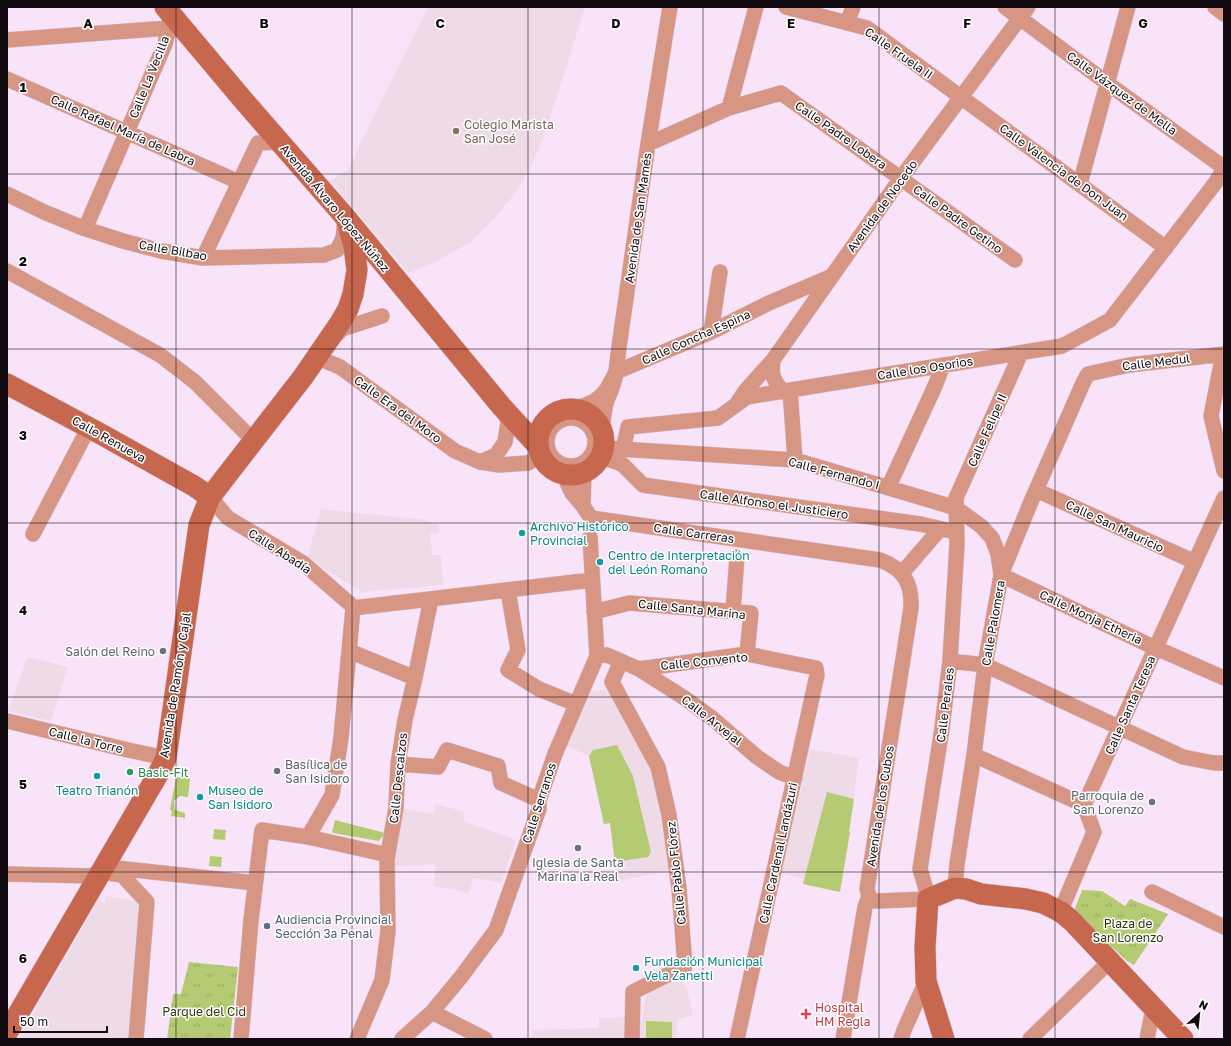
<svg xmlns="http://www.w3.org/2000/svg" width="1231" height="1046" viewBox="0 0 1231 1046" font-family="'Golos Text',sans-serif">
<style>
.education{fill:#efdae8}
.green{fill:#b5cb73}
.park{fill:url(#park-tufts)}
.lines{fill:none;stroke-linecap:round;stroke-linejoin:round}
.street-casing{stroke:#d4c0d4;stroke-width:16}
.secondary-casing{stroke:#d4c0d4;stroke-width:22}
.street{stroke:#d79583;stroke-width:15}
.secondary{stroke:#c7684e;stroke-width:21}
.grid{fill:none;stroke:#110a11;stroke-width:1;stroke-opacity:0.55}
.education-dot{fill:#8d6e63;stroke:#fff;stroke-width:1.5}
.culture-dot{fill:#0f9aa8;stroke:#fff;stroke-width:1.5}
.worship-dot{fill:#6b7280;stroke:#fff;stroke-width:1.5}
.leisure-dot{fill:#2e9e5b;stroke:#fff;stroke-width:1.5}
.service-dot{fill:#5c6f8a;stroke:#fff;stroke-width:1.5}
.health-dot{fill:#e0444e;stroke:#fff;stroke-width:1.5}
.labels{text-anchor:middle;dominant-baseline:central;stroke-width:3;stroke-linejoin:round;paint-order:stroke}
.street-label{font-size:12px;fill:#110a11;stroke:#fff}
.education-label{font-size:12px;fill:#785e54;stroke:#fff;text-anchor:start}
.culture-label{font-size:12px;fill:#0d838f;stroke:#fff;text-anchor:start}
.worship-label{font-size:12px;fill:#5b616d;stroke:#fff;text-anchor:end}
.leisure-label{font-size:12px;fill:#27864d;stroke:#fff;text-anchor:start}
.service-label{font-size:12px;fill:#4e5e75;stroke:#fff;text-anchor:start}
.park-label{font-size:12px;fill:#2d360d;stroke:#fff}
.health-label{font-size:12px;fill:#be3a42;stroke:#fff;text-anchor:start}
.grid-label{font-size:13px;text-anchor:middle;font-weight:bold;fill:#110a11;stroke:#fff;stroke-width:3;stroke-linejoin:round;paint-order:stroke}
</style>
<defs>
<pattern id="park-tufts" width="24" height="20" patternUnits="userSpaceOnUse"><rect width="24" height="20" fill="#b5cb73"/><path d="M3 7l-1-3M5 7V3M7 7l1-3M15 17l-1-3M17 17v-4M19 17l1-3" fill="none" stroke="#9bad62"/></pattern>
</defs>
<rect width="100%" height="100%" fill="#f9e3f9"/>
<path class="education" d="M428,7h157l-36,114 -15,39 -17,31 -24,29 -21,21 -38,22 -25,10 -79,-92 19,-13 23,-49z
M321,509l105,11v2h6v2h7v9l-9,1 2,21h9l2,30 -81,7 -55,-34z
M28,657l40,10 -17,54 -43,-10z
M610,690l43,76 21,103 -57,13 -7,-59 -6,1 -15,-68 -24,-11 24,-54z
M810,749l49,9 -10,74h1l-10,60 -37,-8 1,-5 -26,-7 24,-87z
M436,804l29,8 -2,9 53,19 -15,43 -14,-3 -13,-1 -7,16 -5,-4 -28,-5 1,-22 -32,2h-13l11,-58 32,6z
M106,896l33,5 -11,138h-110l81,-139 6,3z
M679,974l8,16 6,25 -15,4 -3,20h-36l6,-39 3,-7z
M626,1017l1,22h-96l1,-9 67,-2v-10z"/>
<path class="green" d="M617,745l16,31 18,76 -3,5 -33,5 -5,-39 -6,1 -15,-68 4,-6z
M178,777l12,2 -2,18 -8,-1 -6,5 1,8 3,2 7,2v5l-14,-2 1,-4 -2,-3 6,-31z
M827,792l27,7 -5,33h1l-10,60 -37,-8z
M335,820l50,13 -6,8 -46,-8 -1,-1z
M214,829l12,1 -1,10 -12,-1z
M210,856l12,1 -1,10 -12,-1z
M646,1021l26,1v17h-26z"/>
<path class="park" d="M1082,890l20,1 23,15 5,-7 38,15 -34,51 -7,-4 -53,-50z
M189,962l49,5 -8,72h-63l6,-45h8z"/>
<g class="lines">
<defs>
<path id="street" d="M786,7l81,21 299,220
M1005,7l102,76 105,76 7,5 4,6
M1215,7l9,7
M847,23l6,-16
M7,40l162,-12 9,1
M7,79l232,103
M729,108l27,-101
M648,144l81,-36 52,-15 234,167
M1080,184l48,-177
M7,194l37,18 39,16 40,13 38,10 42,7 121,-3 13,-5 6,-12 2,-17
M83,228l5,-6 77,-178 4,-16 1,-16
M203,258l55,-115 21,-1
M7,271l153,84 35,27 59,59
M382,316l-40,13 -26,28 24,10 115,84 25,11 19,3 29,-2 7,-4 4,-7
M711,332l9,-60
M1223,354l-12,62 13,55
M773,360c-2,15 0,20 10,31
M790,390l5,70
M738,402l8,-12 27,-30 128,-182 127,-171
M575,409l18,-7 8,-6 6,-7 9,-17 3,-25 29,-203 22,-137
M547 442a24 24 0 1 1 48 0a24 24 0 1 1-48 0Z
M602,430c1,-10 2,-20 5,-30 4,-9 8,-17 9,-28l95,-40 58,-29 61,-26
M604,448l191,12 161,48 25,18 11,12 6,16 3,20
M623,450l5,-23 90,-9 29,-21 315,-51 48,-26 106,-138 8,-13
M601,457l21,7 21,21 277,39 36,8
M480,462l16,-7 9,-13 3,-20 -4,-13
M563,474l9,19 11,13 8,12 289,42c24,9 32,23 31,48l-44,281 2,7 -4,11 -22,132
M888,488l47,-102 8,-21
M1036,490l159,72
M210,497l18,21 75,45 47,41 3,4 -12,130 -9,57 -24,42 -46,-7 -11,90 -10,119
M583,506l1,-34
M33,534l56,-107
M902,573l38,-44
M1001,575l146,69 77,34
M508,590l10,60 -10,20 31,19 37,15
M353,608l239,-28
M733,611l4,-54
M594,612l35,-9 122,10 -4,41
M349,651l66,27
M597,656l10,-1 32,14 47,30 26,19 45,39 22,15 16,6
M621,661l-9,21 46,85 11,48 10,73 6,78 -52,26 -1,47
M950,661l35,4 198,92 31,6h10
M639,669l108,-15 69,14 1,7 -80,364
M7,721l121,29 38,8
M974,755l110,50
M398,764l40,3 9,-17 51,16 3,17 38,17
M308,837l80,18
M108,873l14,2 25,27 -11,137
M7,874l83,2 26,-8 139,15
M955,888l2,-24 17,-109 11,-90 16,-90 29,-71 53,-121 5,-9 41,-9 95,-11
M1152,892l72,35
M869,896l2,4 6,1 51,-2 -3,-13 -5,-17 22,-141 8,-67 7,-117 -1,-46 65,-145
M1054,908l10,-5 30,-71 -10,-27 140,-307
M432,1012l53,27
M357,1039l25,-59 6,-49 -1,-72 9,-51 2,-44 7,-44 10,-42 16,-79
M402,1039l30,-27 29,-35 35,-47 43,-121v-9l16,-46 42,-98 -7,-119
M901,1039l3,-9 22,-49
M1030,1039l80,-78
M1147,1039l6,-31"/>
<path id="secondary" d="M165,7l79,94 102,117 156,189 35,38
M7,384l92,49 95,53 16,11
M538 442a33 33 0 1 1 66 0a33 33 0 1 1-66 0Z
M7,1033l150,-257 9,-18 33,-233 11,-28 93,-120 37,-54 8,-14 5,-15 4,-24 -3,-24 -8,-28
M944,1039l-18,-58 -1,-34 3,-48 27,-11 11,1 15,5 45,5 17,4 18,9 11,9 111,118"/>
</defs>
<use href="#street" class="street-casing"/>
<use href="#secondary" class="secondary-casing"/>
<use href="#street" class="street"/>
<use href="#secondary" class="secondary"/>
</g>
<path class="grid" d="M176,7v1032M352,7v1032M528,7v1032M703,7v1032M879,7v1032M1055,7v1032M7,174h1217M7,349h1217M7,523h1217M7,697h1217M7,872h1217"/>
<circle class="education-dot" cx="456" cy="131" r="4"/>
<g class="culture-dot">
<circle cx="522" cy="533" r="4"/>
<circle cx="600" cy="562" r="4"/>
<circle cx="97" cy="776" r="4"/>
<circle cx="200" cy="797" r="4"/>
<circle cx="636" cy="968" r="4"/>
</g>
<g class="worship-dot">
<circle cx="163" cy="651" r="4"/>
<circle cx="277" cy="771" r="4"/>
<circle cx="1152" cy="802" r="4"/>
<circle cx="578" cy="848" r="4"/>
</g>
<circle class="leisure-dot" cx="130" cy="772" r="4"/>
<circle class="service-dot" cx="267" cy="926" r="4"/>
<path class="health-dot" d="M804 1008h4v4h4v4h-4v4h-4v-4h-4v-4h4z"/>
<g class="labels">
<g class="street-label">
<text transform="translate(899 53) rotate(35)">Calle Fruela II</text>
<text transform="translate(149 77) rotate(-68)">Calle La Vecilla</text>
<text transform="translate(1122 93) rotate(36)">Calle Vázquez de Mella</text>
<text transform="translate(123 130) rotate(24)">Calle Rafael María de Labra</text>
<text transform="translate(841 135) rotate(35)">Calle Padre Lobera</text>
<text transform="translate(1064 172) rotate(36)">Calle Valencia de Don Juan</text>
<text transform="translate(882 206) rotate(-54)">Avenida de Nocedo</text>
<text transform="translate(335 208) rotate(50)">Avenida Álvaro López Núñez</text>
<text transform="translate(638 218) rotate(-82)">Avenida de San Mamés</text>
<text transform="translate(958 219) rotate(36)">Calle Padre Getino</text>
<text transform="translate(173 250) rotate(10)">Calle Bilbao</text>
<text transform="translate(696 337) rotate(-24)">Calle Concha Espina</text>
<text transform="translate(1156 362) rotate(-7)">Calle Medul</text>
<text transform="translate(925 368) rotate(-9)">Calle los Osorios</text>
<text transform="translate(398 409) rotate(36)">Calle Era del Moro</text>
<text transform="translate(987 430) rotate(-66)">Calle Felipe II</text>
<text transform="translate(109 439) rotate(29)">Calle Renueva</text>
<text transform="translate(834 473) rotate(15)">Calle Fernando I</text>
<text transform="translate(774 504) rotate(8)">Calle Alfonso el Justiciero</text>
<text transform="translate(1115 526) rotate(25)">Calle San Mauricio</text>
<text transform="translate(694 533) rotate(8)">Calle Carreras</text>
<text transform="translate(280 551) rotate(33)">Calle Abadía</text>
<text transform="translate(692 609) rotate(6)">Calle Santa Marina</text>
<text transform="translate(1091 617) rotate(25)">Calle Monja Etheria</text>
<text transform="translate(993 623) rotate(-80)">Calle Palomera</text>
<text transform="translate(704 661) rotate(-6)">Calle Convento</text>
<text transform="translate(175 685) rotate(-81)">Avenida de Ramón y Cajal</text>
<text transform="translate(945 705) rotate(-83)">Calle Perales</text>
<text transform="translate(1130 705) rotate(-66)">Calle Santa Teresa</text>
<text transform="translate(712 720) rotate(38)">Calle Arvejal</text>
<text transform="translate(86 740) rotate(14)">Calle la Torre</text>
<text transform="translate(398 778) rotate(-84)">Calle Descalzos</text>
<text transform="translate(539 803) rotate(-72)">Calle Serranos</text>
<text transform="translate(880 806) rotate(-81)">Avenida de los Cubos</text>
<text transform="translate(778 853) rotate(-78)">Calle Cardenal Landázuri</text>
<text transform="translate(676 873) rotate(-96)">Calle Pablo Flórez</text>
</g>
<g class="education-label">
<text x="464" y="124">Colegio Marista<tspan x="464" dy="14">San José</tspan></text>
</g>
<g class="culture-label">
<text x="530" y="526">Archivo Histórico<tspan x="530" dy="14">Provincial</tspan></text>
<text x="608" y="555">Centro de Interpretación<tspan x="608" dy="14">del León Romano</tspan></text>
<text x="97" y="790" text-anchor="middle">Teatro Trianón</text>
<text x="208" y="790">Museo de<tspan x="208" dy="14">San Isidoro</tspan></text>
<text x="644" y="961">Fundación Municipal<tspan x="644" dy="14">Vela Zanetti</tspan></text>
</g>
<g class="worship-label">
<text x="155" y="651">Salón del Reino</text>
<text x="285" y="764" text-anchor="start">Basílica de<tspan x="285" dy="14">San Isidoro</tspan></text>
<text x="1144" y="795">Parroquia de<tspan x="1144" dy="14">San Lorenzo</tspan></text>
<text x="578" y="862" text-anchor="middle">Iglesia de Santa<tspan x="578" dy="14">Marina la Real</tspan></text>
</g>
<g class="leisure-label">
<text x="138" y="772">Basic-Fit</text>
</g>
<g class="service-label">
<text x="275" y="919">Audiencia Provincial<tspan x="275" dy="14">Sección 3ª Penal</tspan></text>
</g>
<g class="park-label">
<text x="1128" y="923">Plaza de<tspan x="1128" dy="14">San Lorenzo</tspan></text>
<text x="204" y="1011">Parque del Cid</text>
</g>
<g class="health-label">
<text x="815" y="1007">Hospital<tspan x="815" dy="14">HM Regla</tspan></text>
</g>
</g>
<g class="grid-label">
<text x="88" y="28">A</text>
<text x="264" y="28">B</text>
<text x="440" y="28">C</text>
<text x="616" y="28">D</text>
<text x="791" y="28">E</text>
<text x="967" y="28">F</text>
<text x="1143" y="28">G</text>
<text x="23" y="92">1</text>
<text x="23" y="266">2</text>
<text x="23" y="440">3</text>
<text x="23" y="615">4</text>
<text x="23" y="789">5</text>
<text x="23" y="963">6</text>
</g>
<rect width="1231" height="1046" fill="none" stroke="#110a11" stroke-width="16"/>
<g transform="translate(1199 1014) rotate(27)" stroke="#ffffff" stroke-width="3" paint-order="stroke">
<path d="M0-3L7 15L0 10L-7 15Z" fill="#110a11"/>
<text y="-6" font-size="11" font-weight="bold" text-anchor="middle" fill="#110a11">N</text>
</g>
<path d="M14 1026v6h93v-6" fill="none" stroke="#110a11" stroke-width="2"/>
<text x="20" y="1026" font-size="12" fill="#110a11" stroke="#ffffff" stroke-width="3" paint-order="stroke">50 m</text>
</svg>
